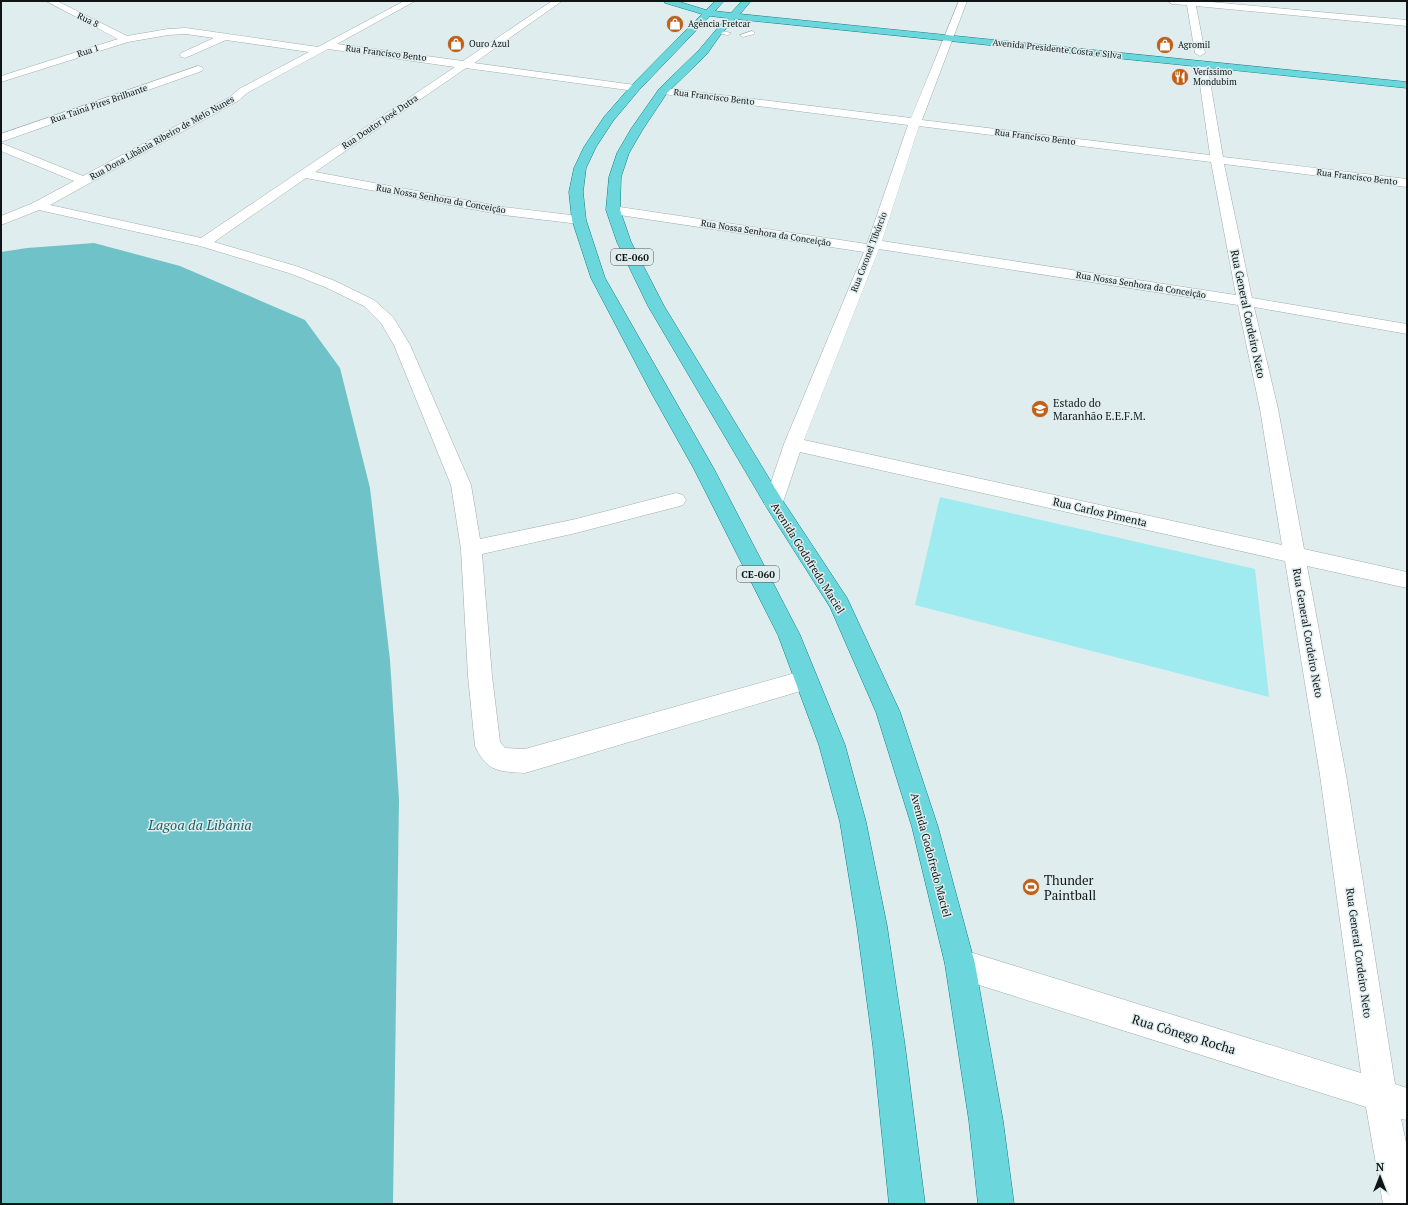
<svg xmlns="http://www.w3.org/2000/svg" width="1408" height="1205" viewBox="0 0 1408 1205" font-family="'PT Serif',serif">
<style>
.green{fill:#9febef}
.water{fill:#6fc2c7}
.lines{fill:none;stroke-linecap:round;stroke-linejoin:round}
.service-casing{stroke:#a0adad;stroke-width:1}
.minor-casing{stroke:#a0adad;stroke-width:1}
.primary-casing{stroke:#0b8186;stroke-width:1}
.service{fill:#fff;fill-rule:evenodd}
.minor{fill:#fff;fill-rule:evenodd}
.primary{fill:#6bd6dc;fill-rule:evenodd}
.labels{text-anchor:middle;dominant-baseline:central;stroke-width:3;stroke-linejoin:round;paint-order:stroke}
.far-street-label{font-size:9px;fill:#101414;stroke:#e0edee}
.far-poi-label{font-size:9px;fill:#101414;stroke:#e0edee;text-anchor:start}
.shield{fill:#e0edee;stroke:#4e5555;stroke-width:1}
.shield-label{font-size:10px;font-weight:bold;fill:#101414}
.street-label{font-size:11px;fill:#101414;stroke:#e0edee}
.poi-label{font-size:11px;fill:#101414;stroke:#e0edee;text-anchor:start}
.near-poi-label{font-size:13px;fill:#101414;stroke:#e0edee;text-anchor:start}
.near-street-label{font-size:13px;fill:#101414;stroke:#e0edee}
.near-water-label{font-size:14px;font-style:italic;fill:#1d6266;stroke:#e0edee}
</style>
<rect width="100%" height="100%" fill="#e0edee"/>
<path class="green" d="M940,497l315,72 14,128 -354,-92z"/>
<path class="water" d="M94,243l86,23 125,54 35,48 30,120 20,172 9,140 -6,404h-392v-952l26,-4z"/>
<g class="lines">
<defs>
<path id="service" d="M718,30l13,3 -3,2 -12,-2v-2z
M752,31l3,2 -1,1 -11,3 -3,-2z"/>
<path id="minor" d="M46,1h11l70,35 41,-7 18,-1 132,19 86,-46h11l-78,43 126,17 89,-60h10l-88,62 161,22 5,3 -1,2 -4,1 -169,-23 -151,104 188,35 76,9 5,1 2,3 -2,3 -5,1 -76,-9 -197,-37 -92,64 85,25 36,14 39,19 19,17 17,28 61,140 9,54 96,-20 100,-26 7,2 3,5 -3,5 -7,2 -100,26 -94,21 10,122 8,66 5,6 20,1 281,-79 8,3 4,7 -4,7 -289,86c-26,-2 -37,0 -50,-27l-7,-70 -7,-127 -10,-64 -57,-140 -13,-22 -17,-17 -39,-19 -36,-14 -89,-27 -161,-36 -38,15v-9l32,-13 41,-22 -73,-30v-8l82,33 147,-79 9,-8 70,-37 -83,-12 -41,18 -4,-1 -1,-2 1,-2 33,-15 -28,-4 -18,1 -40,7 -127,40v-6l117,-37zM328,49l127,18 -254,171 -151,-33 188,-104 9,-8z
M959,1h8l-45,119 288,35 -13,-91 5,-3 5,3 16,93 184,22v8l-183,-23 28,134 155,26v10l-153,-27 24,102 26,140 103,23v16l-100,-22 39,209 49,309 12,4v32l-6,-1 6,28v57h-24l-17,-97 -406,-128 -11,-4 -4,-11 4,-11 11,-4 401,124 -41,-298 -35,-214 -485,-109 -19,56 -7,2 -7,-2 -3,-5 20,-59 80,-192 -251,-38 -5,-1 -2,-3 2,-3 5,-1 254,38 41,-119 -245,-31 -5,-3 5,-3 248,30zM919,126l292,36 25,133 -354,-54zM879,249l359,56 22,104 22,136 -478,-105z
M1168,1h32l207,19v6l-211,-20 9,47 -5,3 -5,-3 -8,-48 -15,-1z
M198,66l4,1 1,2 -1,2 -201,71v-8z"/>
<path id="primary" d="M664,1h13l29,9 9,-9h9l-9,10 16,2 11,-12h9l-11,13 667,68v6l-672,-69 -14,15 -14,20 -40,39 -24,36 -14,24 -8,24 -1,33 11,32 33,64 117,192 66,100 53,114 38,115 37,137 28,157 11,83h-36l-9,-83 -24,-157 -33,-137 -36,-115 -46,-105 -63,-99 -119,-202 -31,-64 -11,-32 3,-33 8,-24 14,-24 28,-40 40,-39 27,-32 -16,-2 -71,74 -26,31 -17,26 -10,21 -3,24 3,28 19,58 109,191 86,166 45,110 21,77 21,104 18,120 20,158h-36l-16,-158 -16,-120 -17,-104 -21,-77 -41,-110 -84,-166 -42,-75 -61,-116 -19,-58 -3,-28 5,-24 10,-21 20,-30 27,-31 71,-72 -37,-11z"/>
</defs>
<use href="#service" class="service-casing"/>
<use href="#minor" class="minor-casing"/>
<use href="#primary" class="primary-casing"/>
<use href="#service" class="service"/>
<use href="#minor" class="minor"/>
<use href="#primary" class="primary"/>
</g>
<defs>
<symbol id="shop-disc" viewBox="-11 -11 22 22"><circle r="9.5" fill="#bf601b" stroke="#e0edee"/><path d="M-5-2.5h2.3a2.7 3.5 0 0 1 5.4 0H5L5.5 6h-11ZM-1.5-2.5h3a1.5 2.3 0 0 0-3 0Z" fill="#fff"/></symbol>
<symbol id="restaurant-disc" viewBox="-11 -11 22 22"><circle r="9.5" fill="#bf601b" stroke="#e0edee"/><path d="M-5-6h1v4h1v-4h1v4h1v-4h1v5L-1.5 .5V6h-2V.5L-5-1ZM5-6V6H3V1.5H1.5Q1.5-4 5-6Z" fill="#fff"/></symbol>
<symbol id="school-disc" viewBox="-11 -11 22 22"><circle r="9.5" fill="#bf601b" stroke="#e0edee"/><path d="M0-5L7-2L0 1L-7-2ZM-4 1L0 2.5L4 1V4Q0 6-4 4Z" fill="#fff"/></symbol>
<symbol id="stadium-disc" viewBox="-11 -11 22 22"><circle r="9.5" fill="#bf601b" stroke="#e0edee"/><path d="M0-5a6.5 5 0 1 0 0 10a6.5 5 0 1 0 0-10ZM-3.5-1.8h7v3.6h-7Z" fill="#fff"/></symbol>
</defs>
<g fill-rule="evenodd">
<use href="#shop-disc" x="665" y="14" width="20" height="20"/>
<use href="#shop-disc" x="446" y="34" width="20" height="20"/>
<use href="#shop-disc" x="1155" y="35" width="20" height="20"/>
<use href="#restaurant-disc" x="1170" y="67" width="20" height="20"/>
<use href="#school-disc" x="1030" y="399" width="20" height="20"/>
<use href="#stadium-disc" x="1021" y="877" width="20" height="20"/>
</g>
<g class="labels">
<g class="far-street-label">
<text transform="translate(88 20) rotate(26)">Rua 8</text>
<text transform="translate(1057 49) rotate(6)">Avenida Presidente Costa e Silva</text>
<text transform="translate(88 51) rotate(-18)">Rua 1</text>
<text transform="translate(386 53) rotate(7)">Rua Francisco Bento</text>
<text transform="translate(714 97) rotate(7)">Rua Francisco Bento</text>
<text transform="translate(99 104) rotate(-19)">Rua Tainá Pires Brilhante</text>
<text transform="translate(380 122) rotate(-34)">Rua Doutor José Dutra</text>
<text transform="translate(1035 137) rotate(7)">Rua Francisco Bento</text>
<text transform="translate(162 138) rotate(-29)">Rua Dona Libânia Ribeiro de Melo Nunes</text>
<text transform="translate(1357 177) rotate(7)">Rua Francisco Bento</text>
<text transform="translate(441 199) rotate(10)">Rua Nossa Senhora da Conceição</text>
<text transform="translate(766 233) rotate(9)">Rua Nossa Senhora da Conceição</text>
<text transform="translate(869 252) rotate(-69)">Rua Coronel Tibúrcio</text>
<text transform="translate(1141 285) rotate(9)">Rua Nossa Senhora da Conceição</text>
</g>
<g class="far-poi-label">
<text x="688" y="24">Agência Fretcar</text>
<text x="469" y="44">Ouro Azul</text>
<text x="1178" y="45">Agromil</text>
<text x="1193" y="72">Veríssimo<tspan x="1193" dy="10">Mondubim</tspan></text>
</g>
<g class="shield">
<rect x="611" y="249" width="42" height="16" rx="3"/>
<rect x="737" y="566" width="42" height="16" rx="3"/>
</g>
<g class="shield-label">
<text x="632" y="257">CE-060</text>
<text x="758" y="574">CE-060</text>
</g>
<g class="street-label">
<text transform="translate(1248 314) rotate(78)">Rua General Cordeiro Neto</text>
<text transform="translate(1100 512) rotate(13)">Rua Carlos Pimenta</text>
<text transform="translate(808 558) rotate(58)">Avenida Godofredo Maciel</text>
<text transform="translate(1308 633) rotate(80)">Rua General Cordeiro Neto</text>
<text transform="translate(931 855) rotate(75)">Avenida Godofredo Maciel</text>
<text transform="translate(1359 953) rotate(82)">Rua General Cordeiro Neto</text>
</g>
<g class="poi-label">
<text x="1053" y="403">Estado do<tspan x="1053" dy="13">Maranhão E.E.F.M.</tspan></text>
</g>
<g class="near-poi-label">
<text x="1044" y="880">Thunder<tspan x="1044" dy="15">Paintball</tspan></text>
</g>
<g class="near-street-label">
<text transform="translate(1184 1034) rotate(17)">Rua Cônego Rocha</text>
</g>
<g class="near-water-label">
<text x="200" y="824">Lagoa da Libânia</text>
</g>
</g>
<rect width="1408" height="1205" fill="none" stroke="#101414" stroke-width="4"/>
<g transform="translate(1380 1177)" stroke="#e0edee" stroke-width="3" paint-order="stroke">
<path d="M0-3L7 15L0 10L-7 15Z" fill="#101414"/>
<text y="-6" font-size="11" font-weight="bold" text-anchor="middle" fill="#101414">N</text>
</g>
</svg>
